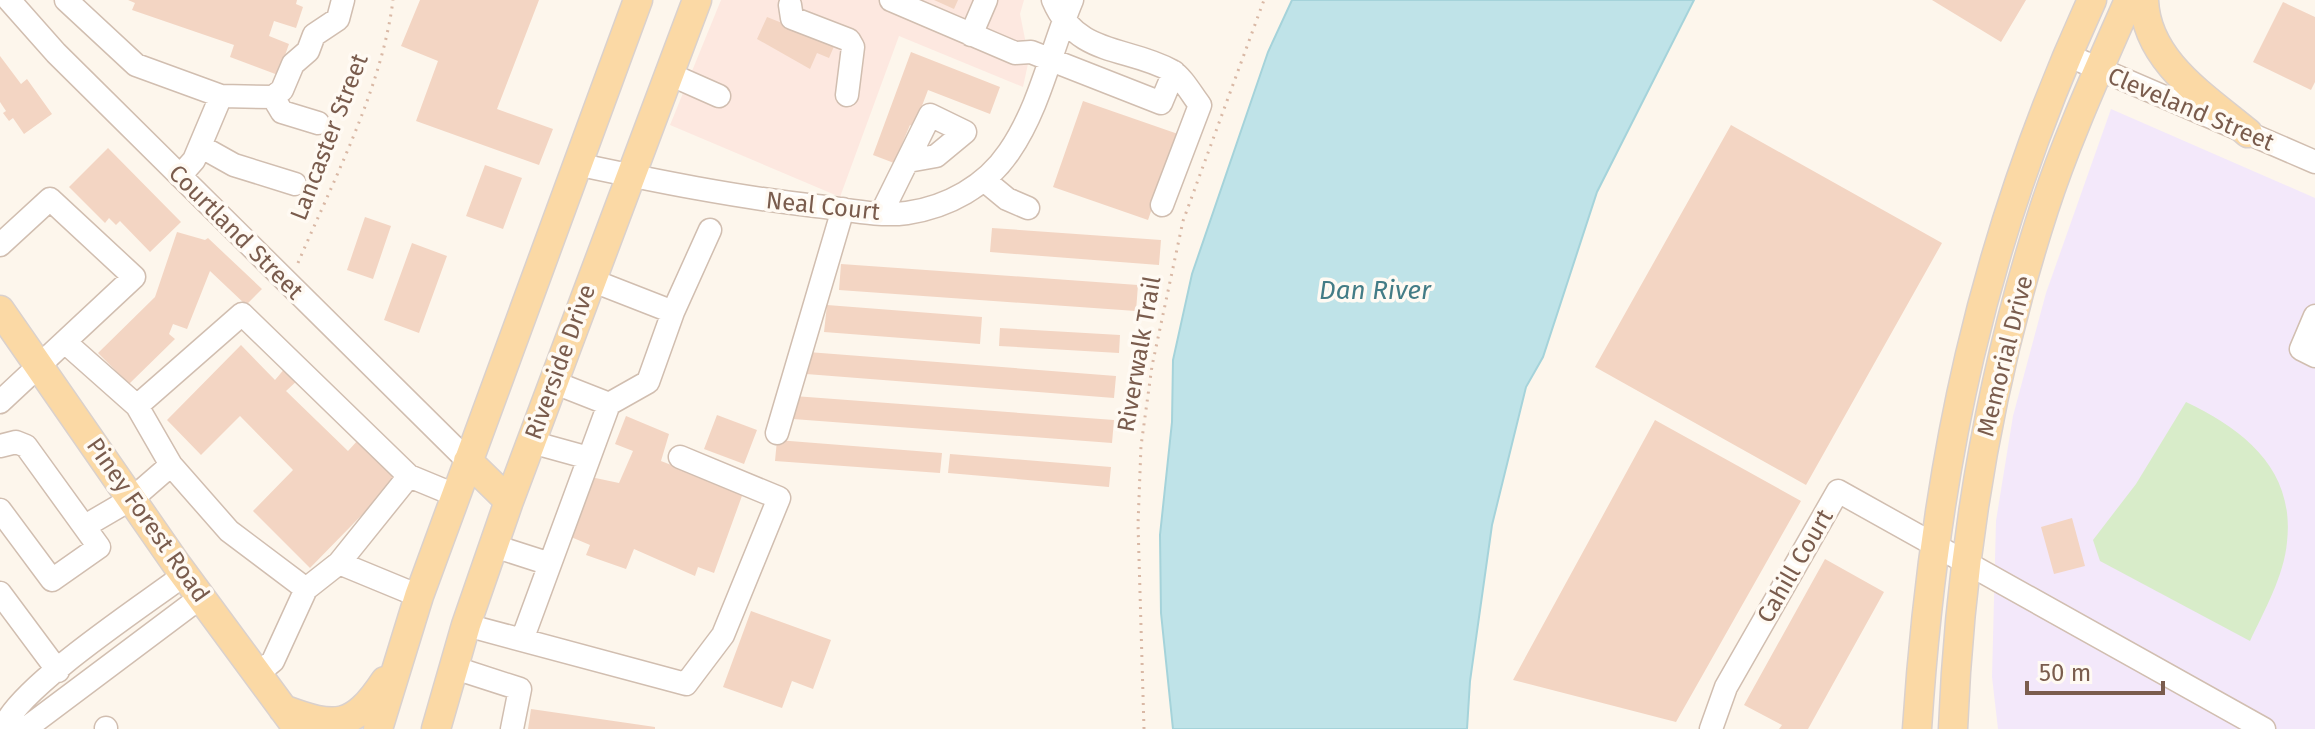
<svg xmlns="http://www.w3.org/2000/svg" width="2315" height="729" viewBox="0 0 2315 729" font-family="'Fira Sans',sans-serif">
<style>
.commercial{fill:#fde8e0}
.education{fill:#f3e8fa}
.green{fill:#d8ecc9}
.water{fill:#bfe3e8;stroke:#a5d3da;stroke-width:2}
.building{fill:#f3d5c3}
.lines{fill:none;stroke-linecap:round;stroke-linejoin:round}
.minor-casing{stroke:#d1beb0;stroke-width:25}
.major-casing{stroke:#dad1cd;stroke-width:31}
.path{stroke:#d9b8a5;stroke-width:3;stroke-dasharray:2 6;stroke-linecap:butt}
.minor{stroke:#fff;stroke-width:22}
.major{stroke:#fbd9a5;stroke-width:28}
.labels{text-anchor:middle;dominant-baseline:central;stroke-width:7;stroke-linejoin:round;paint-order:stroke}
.street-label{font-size:24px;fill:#7a5c4d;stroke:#fffaf3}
.water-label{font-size:26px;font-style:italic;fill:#437c86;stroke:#fffaf3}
</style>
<rect width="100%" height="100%" fill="#fdf6ec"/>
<path class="commercial" d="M721,0h303l-4,14 9,45 -6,28 -124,-51 -59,161 -170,-72z"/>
<path class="education" d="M2111,109l204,89v531h-317l-6,-52 4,-156 17,-105 33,-123z"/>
<path class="green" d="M2186,402c59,28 109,68 101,140 -3,34 -23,69 -37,99l-150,-80 -7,-21 43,-56z"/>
<path class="water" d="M1292,0h402l-97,192 -54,165 -17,30 -34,138 -22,156 -3,48h-294l-12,-116 -1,-78 12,-113 1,-62 19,-86 76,-222z"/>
<path class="building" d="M128,0h169l-1,4 7,3 -7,21 -22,-7 -5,15 20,8 -11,31 -48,-18 4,-12 -102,-35 3,-7z
M420,0h119l-42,109 56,20 -14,36 -123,-44 22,-60 -37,-15z
M934,0h24l-4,9z
M1932,0h94l-25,42z
M2283,2l32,15v65l-4,8 -58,-28z
M767,17l68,27 -6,14 -12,-5 -7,16 -53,-30z
M911,52l89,35 -10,27 -62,-24 -14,37 -4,-2 -16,38 -21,-8z
M0,56l21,28 6,-5 25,35 -28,20 -11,-16 -4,3 -6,-8 3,-2 -6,-9z
M1083,101l95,33 -30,86 -95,-33z
M1731,125l211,118 -136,242 -211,-118z
M108,148l73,74 -31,30 -30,-31 -4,4 -7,-7 -4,5 -36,-36z
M485,165l37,13 -19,51 -37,-13z
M365,217l26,9 -18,53 -26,-9z
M992,228l169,12 -2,25 -169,-13z
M177,232l28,8 3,-2 54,51 -16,16 -36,-34 -23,58 -14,-5 -4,10 6,5 -46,45 -31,-31 57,-56z
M412,243l35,13 -28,77 -35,-13z
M841,264l297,21 -2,26 -297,-21z
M827,305l155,12 -2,27 -156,-12z
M1000,328l120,7 -1,18 -120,-7z
M241,345l34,35 11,-13 13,12 -13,12 62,60 10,-11 40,38 -88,90 -57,-57 40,-41 -53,-54 -39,39 -34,-35z
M808,352l308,24 -2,22 -308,-24z
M794,396l320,24 -2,23 -319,-24z
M717,415l40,15 -13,34 -40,-15z
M626,416l43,18 -8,27 82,32 -29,80 -16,-6 -3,9 -61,-27 -8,20 -40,-14 4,-10 -19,-8 15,-61 33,7 14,-32 -18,-7z
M1655,420l146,81 -125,221 -163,-42z
M777,440l165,13 -2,20 -165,-12z
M950,454l161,13 -2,20 -161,-14z
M2072,518l13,48 -31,8 -13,-47z
M1825,559l59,33 -76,137h-29l3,-4 -38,-20z
M751,611l80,29 -18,49 -21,-8 -10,27 -59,-21z
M531,709l124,18v2h-127z"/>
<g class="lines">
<defs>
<path id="minor" d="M9,0l47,53 412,408
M66,0l70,65 85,31 52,1 9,15 36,11
M891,0l124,53 16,-1 130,51 13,-31
M1053,0c24,57 74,46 119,71 11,7 20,24 28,34l-38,100
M790,5l2,13 57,22 4,7 -6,48
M971,35l15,-35
M2067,55l248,107
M667,73l52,23
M273,97l9,-7 11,-26 15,-13 6,-16 24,-16 5,-19
M200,146l34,19 61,19
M576,164c80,17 159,33 240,42 30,3 61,11 91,7 41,-6 79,-27 102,-61 31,-45 42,-102 63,-152
M180,176l14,-16 27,-64
M984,180l23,19 21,9
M881,214l49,-99 35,17 -29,24 -28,5
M0,245l50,-46 84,78 -134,125
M591,280l82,32
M2315,316l-14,33 14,7
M66,343l71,63
M553,382l56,22
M777,433l66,-224
M531,442l58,16
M0,446l16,-4 10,4 73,101 -47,33 -52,-70
M171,465l58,66 77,58
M85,526l48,-28 38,-33 -34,-59 105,-92 167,162 46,19
M494,546l56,18
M339,563l70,-87
M0,593l58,78
M466,625l220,59 37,-49 56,-137 -99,-41
M522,640l87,-236 39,-22 25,-70 37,-82
M452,667l68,22 -8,40
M257,674l16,-13 33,-72 33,-26 80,33
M106,728v1
M3,729c14,-41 141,-124 181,-154
M25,729l176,-132
M1711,729l15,-42 112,-196 426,238"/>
<path id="major" d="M2144,0c2,61 61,97 104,133
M0,310l177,255 121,164
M468,461l41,40
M283,709c53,20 70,20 102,-28
M378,729l41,-133 219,-596
M436,729l30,-104 43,-124 188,-501
M1917,729c17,-262 65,-489 175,-729
M1953,729c7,-178 36,-350 91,-520 23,-71 55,-140 85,-209"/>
</defs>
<use href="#minor" class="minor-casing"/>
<use href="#major" class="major-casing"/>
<path class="path" d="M298,263c35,-82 84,-175 95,-263
M1144,729l-6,-205 3,-78 11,-80 31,-145 81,-221"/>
<use href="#minor" class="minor"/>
<use href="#major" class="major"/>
</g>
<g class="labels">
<g class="street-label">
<text transform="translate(2191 109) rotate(23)">Cleveland Street</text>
<text transform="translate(329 137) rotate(-69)">Lancaster Street</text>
<text transform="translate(823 206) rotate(6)">Neal Court</text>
<text transform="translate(236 232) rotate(45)">Courtland Street</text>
<text transform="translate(1139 354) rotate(-80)">Riverwalk Trail</text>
<text transform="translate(2005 356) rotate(-76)">Memorial Drive</text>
<text transform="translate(560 362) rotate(-70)">Riverside Drive</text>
<text transform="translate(148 520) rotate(55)">Piney Forest Road</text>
<text transform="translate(1795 566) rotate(-60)">Cahill Court</text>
</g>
<g class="water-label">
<text x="1375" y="290">Dan River</text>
</g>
</g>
<path d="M2027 681v12h136v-12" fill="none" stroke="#7a5c4d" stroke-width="4"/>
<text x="2039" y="681" font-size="24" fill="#7a5c4d" stroke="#fffaf3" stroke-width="6" paint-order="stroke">50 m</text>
</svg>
